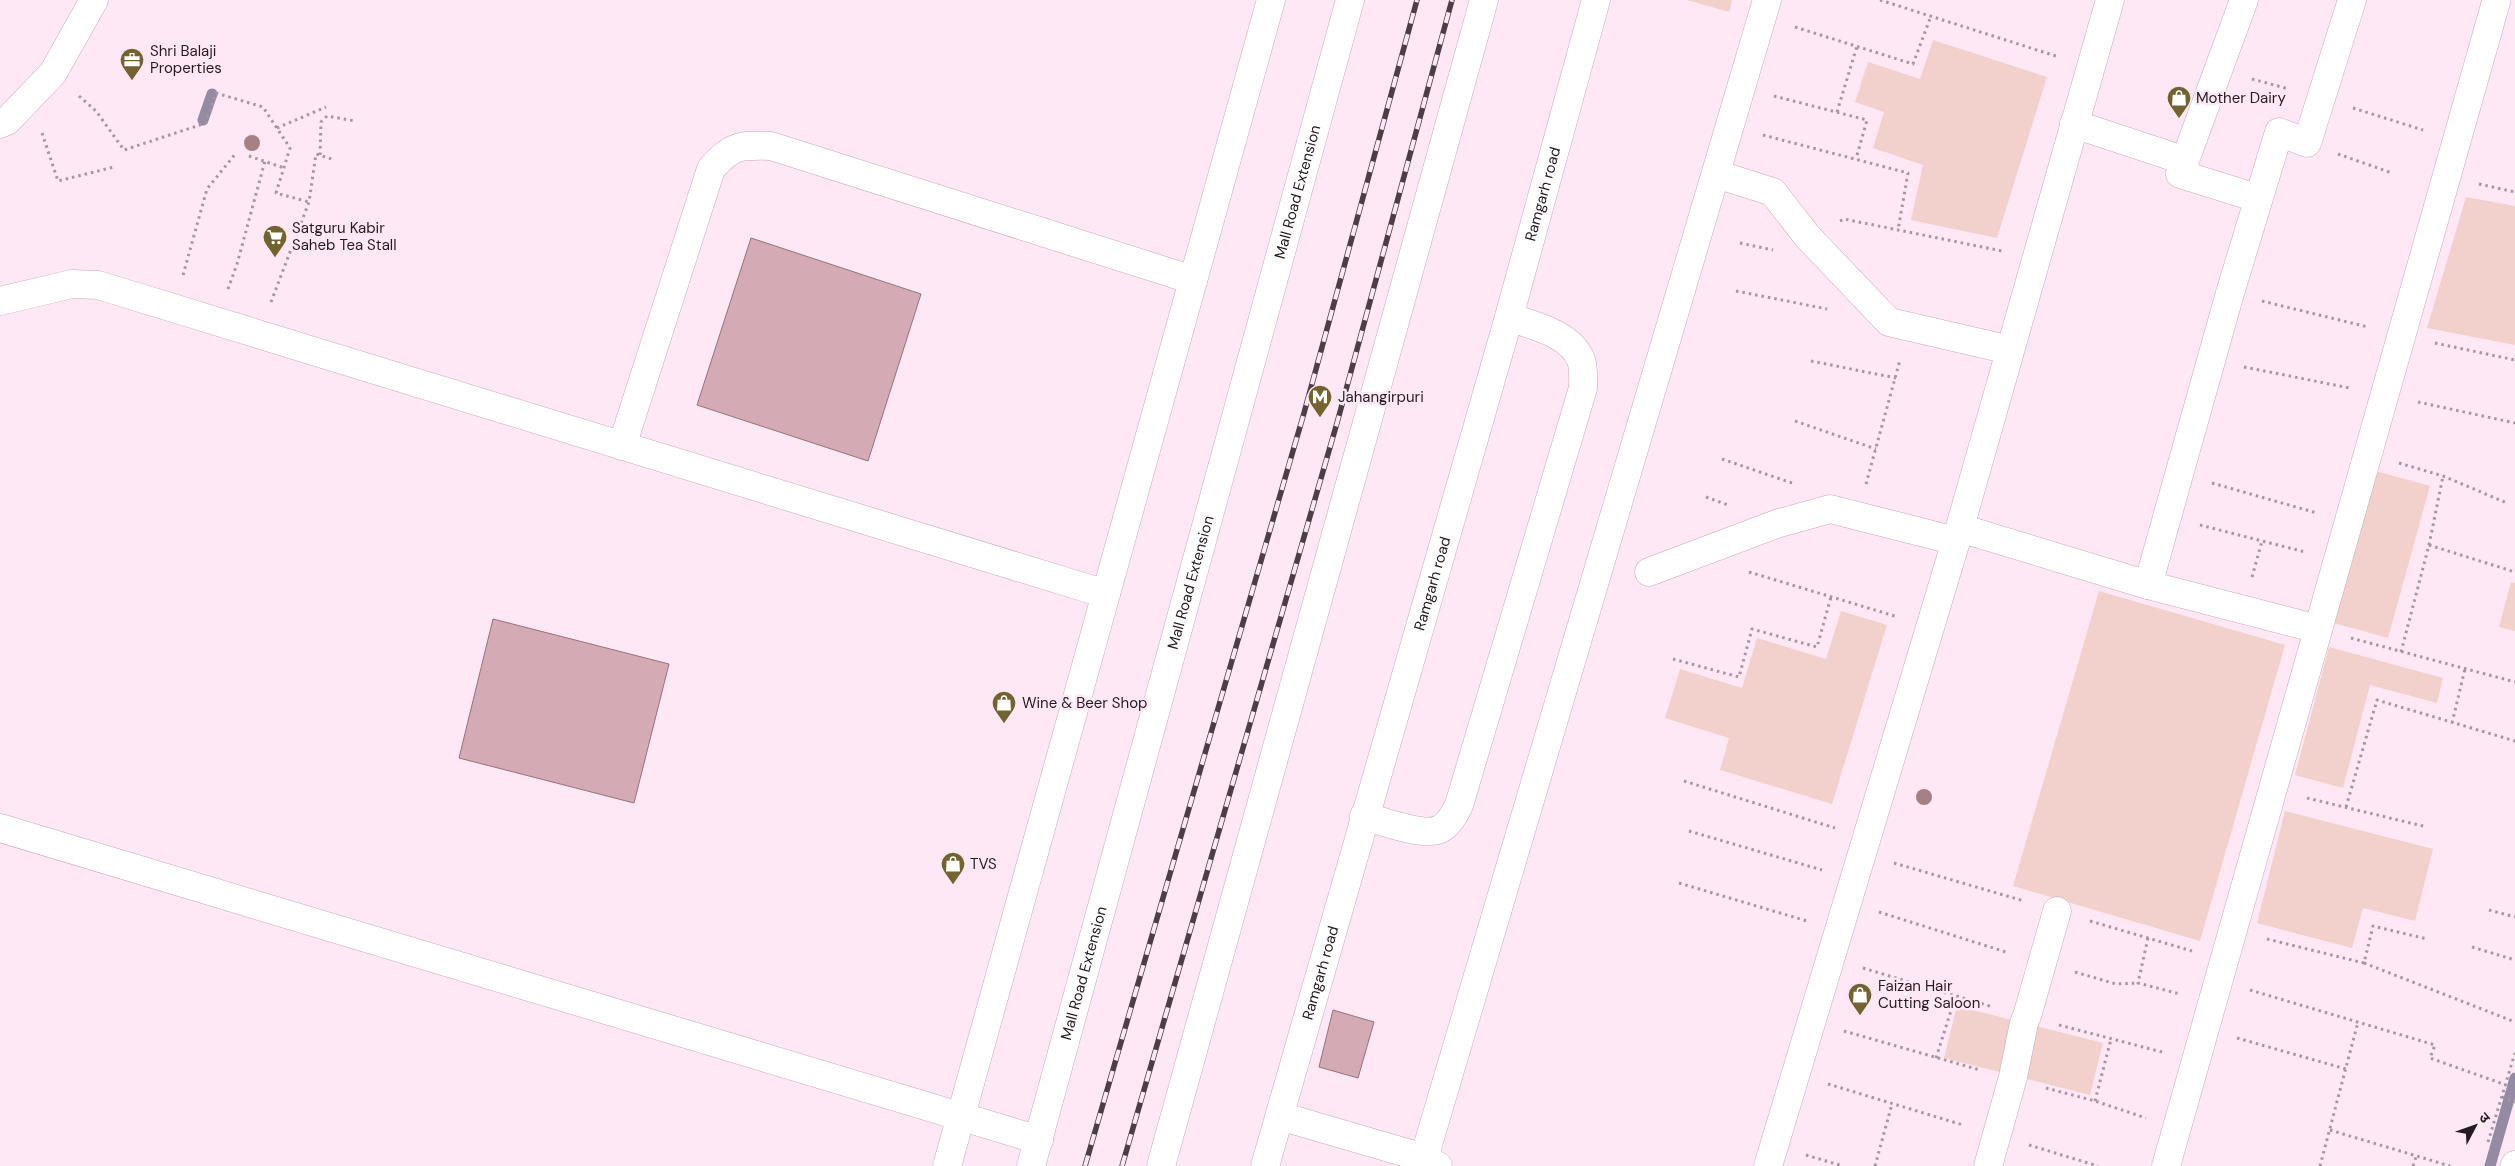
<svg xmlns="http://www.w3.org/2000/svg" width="2515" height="1166" viewBox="0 0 2515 1166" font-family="'DM Sans','Noto Sans Devanagari',sans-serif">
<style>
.green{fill:#f2d0cc}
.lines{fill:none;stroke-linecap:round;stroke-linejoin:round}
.stream{stroke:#948aa3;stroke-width:11}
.building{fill:#d4abb4;stroke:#97717a}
.minor-casing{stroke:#caa7bc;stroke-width:29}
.major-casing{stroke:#caa7bc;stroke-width:29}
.path{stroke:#a895a0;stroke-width:3;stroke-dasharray:2.5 4;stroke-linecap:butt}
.minor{stroke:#fff;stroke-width:28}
.major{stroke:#fff;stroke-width:28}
.rail-casing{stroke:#4c3d46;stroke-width:5.5}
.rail{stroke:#fee8f5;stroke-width:4;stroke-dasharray:11;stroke-linecap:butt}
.tree{fill:#a68083}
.labels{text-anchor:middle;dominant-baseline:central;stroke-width:5;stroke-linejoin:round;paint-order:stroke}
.poi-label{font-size:15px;fill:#261921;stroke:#fee8f5;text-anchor:start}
.street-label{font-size:15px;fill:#261921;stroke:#fee8f5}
</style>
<rect width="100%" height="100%" fill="#fee8f5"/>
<path class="green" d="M1687,0h45l-3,12z
M1933,40l114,37 -50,161 -86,-18 12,-55 -50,-17 11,-36 -29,-10 13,-40 52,17z
M2466,197l49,9v139l-88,-17z
M2376,471l54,15 -42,152 -54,-15z
M2511,582l4,1v48l-16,-4z
M2099,591l186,54 -85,296 -187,-55z
M1841,611l46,14 -55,179 -112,-34 9,-32 -64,-20 15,-49 62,19 15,-50 69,21z
M2329,647l114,31 -6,25 -67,-18 -27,103 -48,-13z
M2285,811l148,38 -18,72 -52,-13 -11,40 -95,-25z
M1957,1006l146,37 -13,52 -146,-37z"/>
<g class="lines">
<path class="stream" d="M203,120l9,-26
M2490,1166l25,-88"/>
</g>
<path class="building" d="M751,238l170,56 -53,167 -171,-56z
M493,619l176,45 -35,139 -175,-45z
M1333,1010l41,12 -16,56 -39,-11z"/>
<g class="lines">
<defs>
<g id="minor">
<path d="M2244,0l-64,174 77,24"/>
<path d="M0,124l7,-3 46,-48 41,-73"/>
<path d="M2074,124l109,36"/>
<path d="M1716,174l57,18 34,44 82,86 121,28"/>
<path d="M0,301l72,-17 26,1 1008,309"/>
<path d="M622,446l89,-277c21,-24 28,-24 60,-23l422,134"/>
<path d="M1960,528l188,57 170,44"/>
<path d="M1649,572l127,-48 54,-15 126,32"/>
<path d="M2148,585l82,-292 49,-161 28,11 45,-143"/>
<path d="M1364,816c17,5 61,21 76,13 9,-4 15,-16 19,-24l124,-417c0,-8 1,-21 -2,-28 -11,-27 -47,-34 -72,-43"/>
<path d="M0,828l1039,312"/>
<path d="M1280,1116l144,42 14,8"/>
<path d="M1424,1158l343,-1158"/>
<path d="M947,1166l324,-1166"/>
<path id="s1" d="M1265,1166l244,-849 87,-317"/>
<path d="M1768,1166l188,-625 154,-541"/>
<path d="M1988,1166l25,-89 11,-54 3,-7 30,-105"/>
<path d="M2166,1166l330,-1164"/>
<path d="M2515,1166v-1"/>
</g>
<g id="major">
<path id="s2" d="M1031,1166l319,-1166"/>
<path d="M1161,1166l323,-1166"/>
</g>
</defs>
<use href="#minor" class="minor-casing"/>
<use href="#major" class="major-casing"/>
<path class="path" d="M1880,0l179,57
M1795,27l118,37 18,-48
M2252,79l37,10
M79,96l17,15 28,39 82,-27 10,-30 47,14 27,41 -14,45 33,9
M1774,96l93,24 -11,39
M2353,108l70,22
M1837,112l20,-66
M277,128l49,-21
M42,133l16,48 56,-14
M1763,135l145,38 -10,57
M2338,154l54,19
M320,155l1,-33 6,-6 28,5
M249,156l35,12
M2479,184l36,8
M1840,221l4,-2 158,32
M1740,243l33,7
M183,275l24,-86 29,-36
M228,289l9,-25 28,-103
M1736,291l91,18
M2262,301l106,26
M271,302l38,-100 7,-48 19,6
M2435,343l80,17
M1811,361l85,17
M2244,367l106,21
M2418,402l97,21
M1795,421l81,28
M1722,459l70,24
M2399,463l44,13 64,27
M2212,483l105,30
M1866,484l34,-124
M1706,497l22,8
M2200,525l105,27
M2429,545l86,27
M1749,572l149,45
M2252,577l10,-36
M2351,638l164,44
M2401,652l28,-107 14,-69
M1673,659l66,18 13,-48 65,18 14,-50
M2452,723l13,-54
M1684,781l151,47
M2307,798l120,29
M2346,807l31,-107 138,41
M1689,831l133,39
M1894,863l130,38
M1679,883l128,38
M2489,910l26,7
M1879,912l130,41
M2090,921l102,30
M2148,938l-10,45 42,11
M2267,939l97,24 9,-37 54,13
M2472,947l43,13
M2364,963l151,59
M1863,968l130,39
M2075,972l41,12 22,-1
M2250,990l185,55 -5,13 76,27
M2059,1025l103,27
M1844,1031l136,39
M2237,1038l109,31
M1936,1058l19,-60
M1828,1084l135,41
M2046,1088l49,13 51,17
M2502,1097l13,5
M2095,1101l16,-62
M2330,1130l120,36
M2488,1142l27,-89
M2029,1145l69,21
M1806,1155l37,11
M1875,1166l17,-62
M2320,1166l38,-144
M2413,1166l3,-9"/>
<use href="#minor" class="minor"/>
<use href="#major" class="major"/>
<defs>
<path id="rail" d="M1085,1166l219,-753 113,-413
M1122,1166l215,-743 115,-423"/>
</defs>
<use href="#rail" class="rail-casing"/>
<use href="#rail" class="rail"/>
</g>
<g class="tree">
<circle cx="252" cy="143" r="8"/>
<circle cx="1924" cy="797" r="8"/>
</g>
<defs>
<symbol id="office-pin" viewBox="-11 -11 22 30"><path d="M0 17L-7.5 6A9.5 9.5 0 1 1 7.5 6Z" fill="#736330" stroke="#fee8f5"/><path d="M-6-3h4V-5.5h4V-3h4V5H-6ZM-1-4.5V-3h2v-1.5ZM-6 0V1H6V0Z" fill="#fff"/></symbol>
<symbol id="shop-pin" viewBox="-11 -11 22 30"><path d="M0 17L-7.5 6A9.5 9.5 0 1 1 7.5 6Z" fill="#736330" stroke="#fee8f5"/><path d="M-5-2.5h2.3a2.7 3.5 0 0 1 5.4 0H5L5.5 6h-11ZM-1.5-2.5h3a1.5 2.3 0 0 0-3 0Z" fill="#fff"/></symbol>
<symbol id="supermarket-pin" viewBox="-11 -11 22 30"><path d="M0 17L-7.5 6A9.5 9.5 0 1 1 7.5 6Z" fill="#736330" stroke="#fee8f5"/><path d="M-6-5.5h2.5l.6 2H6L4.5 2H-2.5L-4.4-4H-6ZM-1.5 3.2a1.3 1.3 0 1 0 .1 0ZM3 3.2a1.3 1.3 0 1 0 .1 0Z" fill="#fff"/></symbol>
<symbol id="metro-pin" viewBox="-11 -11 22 30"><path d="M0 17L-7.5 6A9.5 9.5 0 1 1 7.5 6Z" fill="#736330" stroke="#fee8f5"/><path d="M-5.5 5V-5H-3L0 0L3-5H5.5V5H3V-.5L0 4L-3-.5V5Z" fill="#fff"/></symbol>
</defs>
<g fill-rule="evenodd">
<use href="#office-pin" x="118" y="46" width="28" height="38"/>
<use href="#shop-pin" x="2165" y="84" width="28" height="38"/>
<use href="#supermarket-pin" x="261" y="223" width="28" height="38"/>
<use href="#metro-pin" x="1306" y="383" width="28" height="38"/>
<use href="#shop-pin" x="990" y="689" width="28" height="38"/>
<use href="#shop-pin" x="939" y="850" width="28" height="38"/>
<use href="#shop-pin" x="1846" y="981" width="28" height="38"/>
</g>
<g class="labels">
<g class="poi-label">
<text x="150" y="51">Shri Balaji<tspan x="150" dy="17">Properties</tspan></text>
<text x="2196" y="98">Mother Dairy</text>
<text x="292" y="228">Satguru Kabir<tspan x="292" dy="17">Saheb Tea Stall</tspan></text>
<text x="1338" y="397">Jahangirpuri</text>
<text x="1022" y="703">Wine &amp; Beer Shop</text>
<text x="970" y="864">TVS</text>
<text x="1878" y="986">Faizan Hair<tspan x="1878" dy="17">Cutting Saloon</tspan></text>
</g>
<g class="street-label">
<text stroke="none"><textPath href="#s2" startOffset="1010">Mall Road Extension</textPath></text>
<text stroke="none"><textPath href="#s1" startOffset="1011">Ramgarh road</textPath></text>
<text stroke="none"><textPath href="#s2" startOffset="605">Mall Road Extension</textPath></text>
<text stroke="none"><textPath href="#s1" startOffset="606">Ramgarh road</textPath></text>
<text stroke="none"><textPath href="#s1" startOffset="201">Ramgarh road</textPath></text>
<text stroke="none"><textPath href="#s2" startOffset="200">Mall Road Extension</textPath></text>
</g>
</g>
<g transform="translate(2475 1126) rotate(49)" stroke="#fee8f5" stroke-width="4" paint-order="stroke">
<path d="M0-4L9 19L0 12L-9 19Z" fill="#261921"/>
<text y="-8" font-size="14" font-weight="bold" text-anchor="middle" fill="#261921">उ</text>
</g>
</svg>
